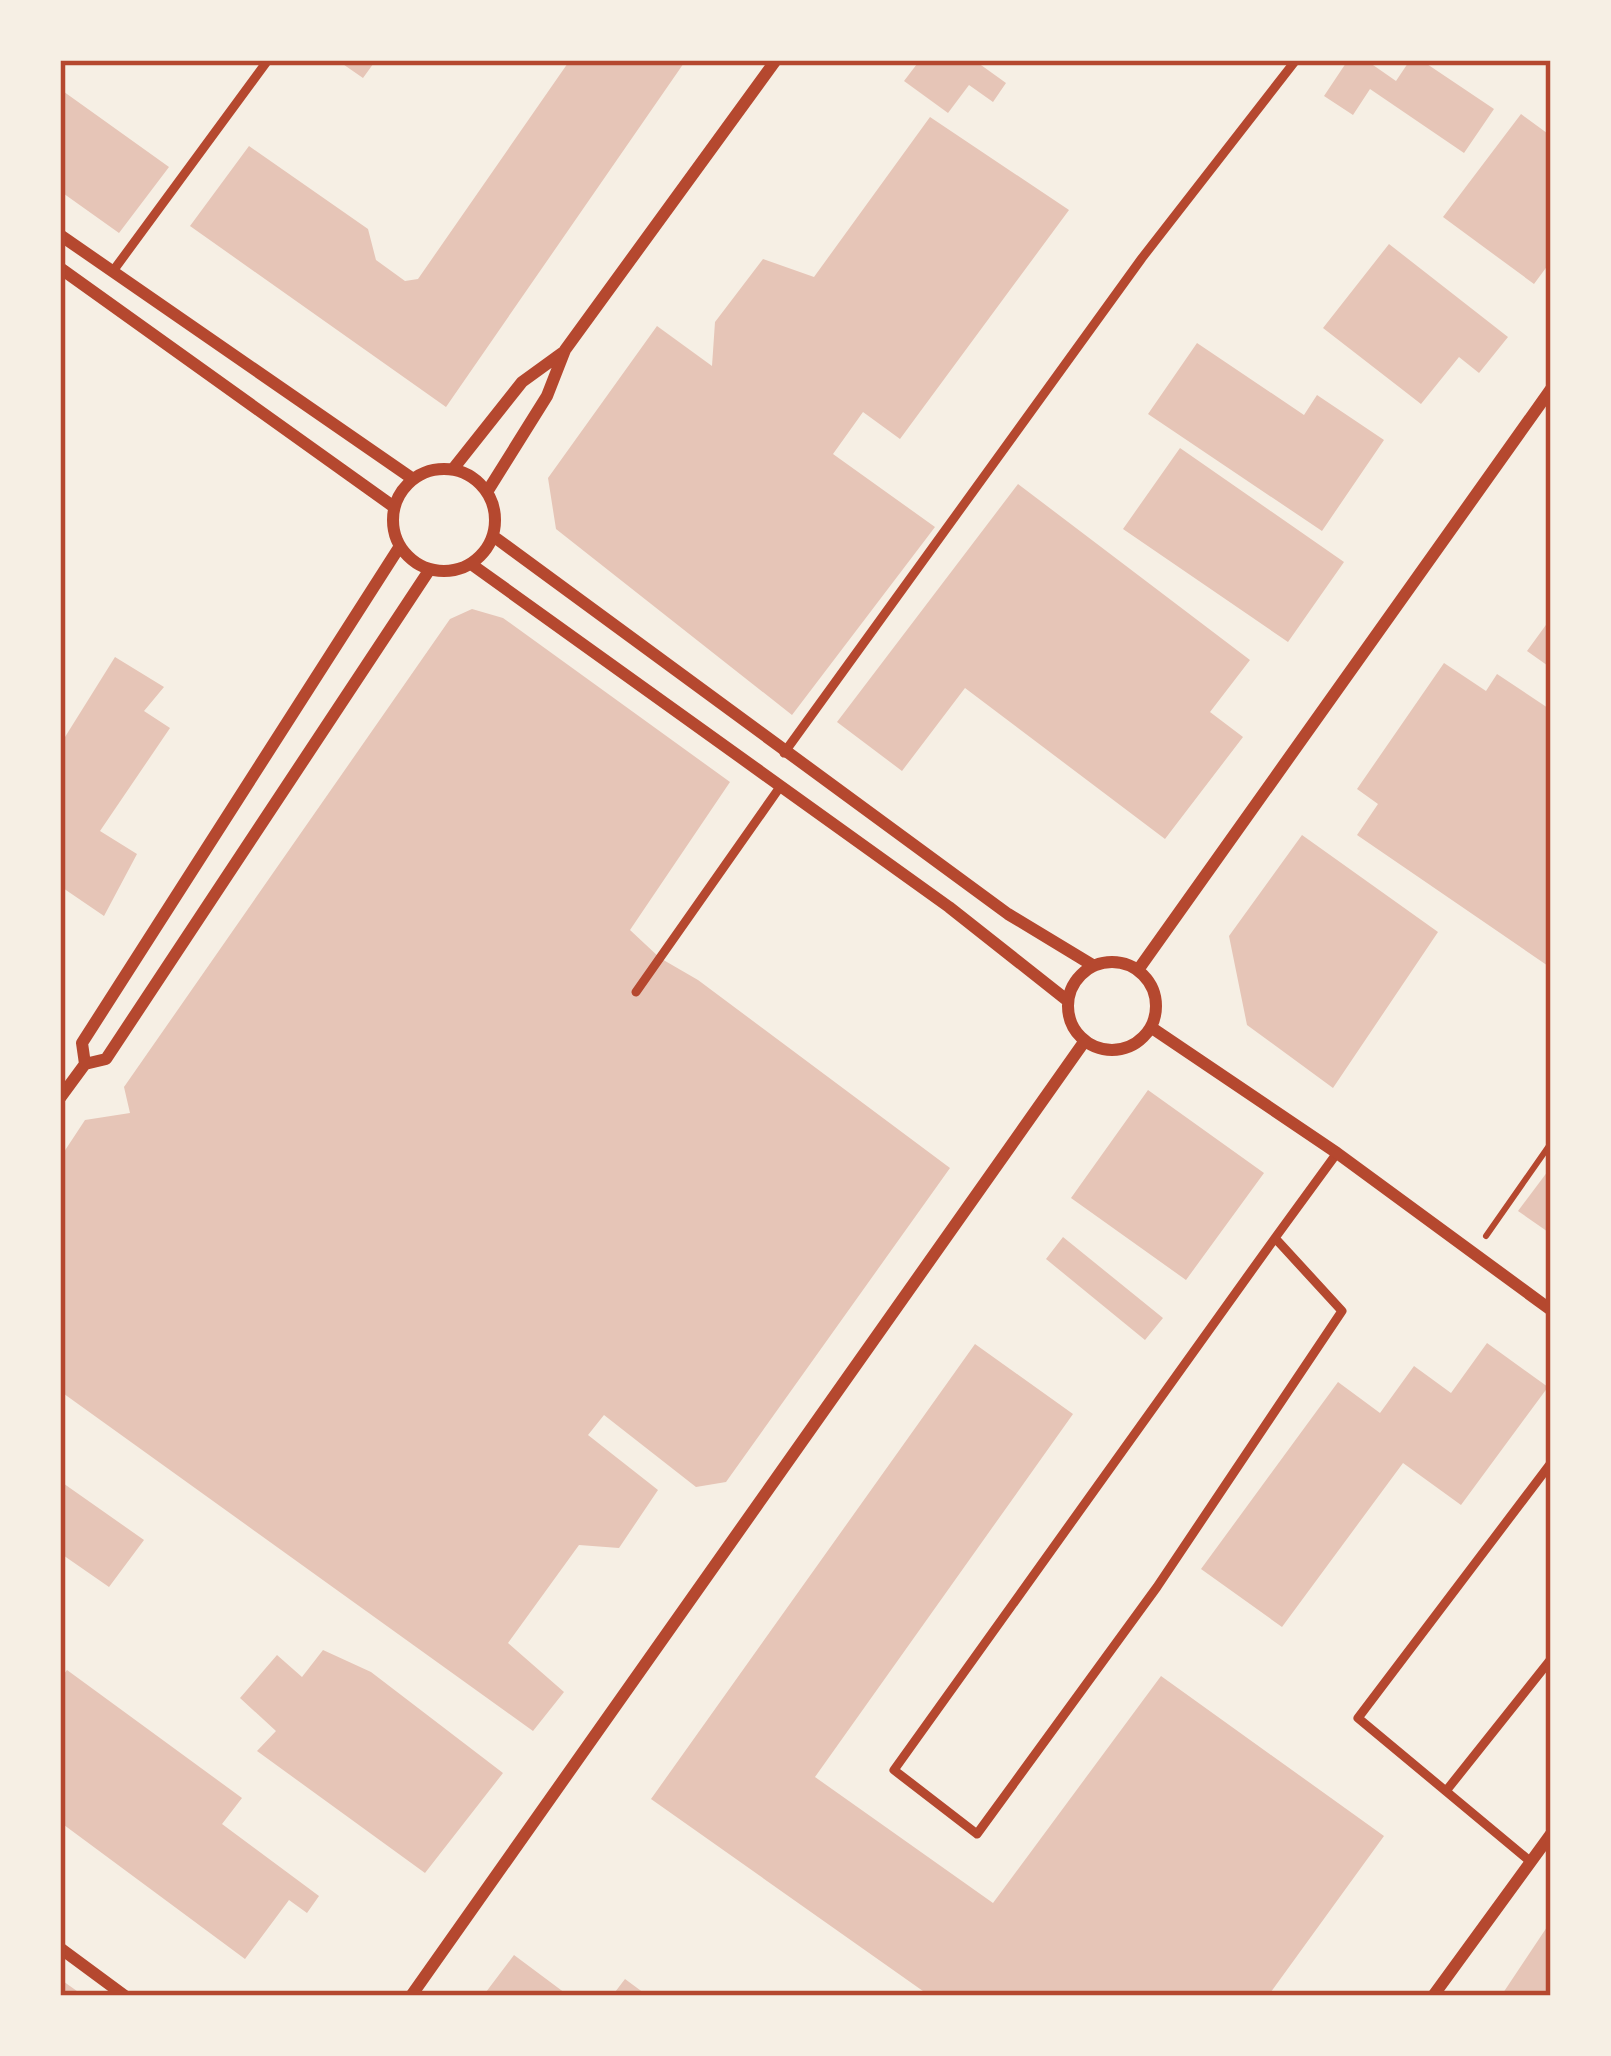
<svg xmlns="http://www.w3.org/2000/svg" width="1611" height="2056" viewBox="0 0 1611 2056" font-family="Poppins,sans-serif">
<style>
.building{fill:#e6c5b7}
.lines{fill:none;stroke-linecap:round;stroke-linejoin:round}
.path{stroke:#b5482f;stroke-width:6}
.service{stroke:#b5482f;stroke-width:9}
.minor{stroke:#b5482f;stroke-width:12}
.neatline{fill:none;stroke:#b5482f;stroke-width:4.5}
</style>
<rect width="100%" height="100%" fill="#f6efe4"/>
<path class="building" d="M337,60h39l-13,18z
M570,60h116l-240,347 -256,-181 59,-80 119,83 8,31 29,21 13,-2z
M920,60h54l32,23 -13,19 -24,-17 -21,28 -44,-32z
M1348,60h28l-3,5 23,16 14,-21h11l73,49 -30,44 -94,-64 -17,26 -29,-19z
M60,89l109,78 -50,66 -59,-42z
M1521,114l30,22v125l-17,23 -91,-67z
M930,117l139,93 -169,229 -37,-27 -30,42 102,73 -143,188 -236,-186 -8,-51 109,-152 55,40 3,-44 48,-63 51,18z
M1389,244l119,93 -29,36 -20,-16 -38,47 -98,-76z
M1197,343l107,72 13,-20 67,45 -62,91 -174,-117z
M1180,448l164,114 -56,80 -165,-113z
M1018,484l232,176 -40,52 33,25 -78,102 -200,-151 -63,83 -65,-49z
M472,609l31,9 227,164 -100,148 30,28 38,22 252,188 -224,314 -30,5 -92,-72 -16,20 70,55 -39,58 -40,-3 -71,98 56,49 -31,39 -473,-340v-233l25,-38 45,-7 -6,-26 326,-468z
M1551,618v50l-24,-17z
M115,657l49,30 -20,24 26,17 -70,103 37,23 -33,62 -44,-30v-141z
M1444,663l42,28 11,-17 54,36v258l-194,-133 21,-31 -21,-15z
M1302,835l136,97 -105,156 -86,-63 -18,-89z
M1148,1090l116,83 -78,107 -115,-82z
M1551,1167v67l-33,-23z
M1063,1237l100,81 -18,22 -99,-81z
M1487,1343l61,44 -87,118 -58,-42 -121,164 -81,-58 137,-187 42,31 34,-47 37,27z
M975,1344l98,70 -258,363 178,126 168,-227 223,160 -116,160h-338l-279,-197z
M60,1481l84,59 -35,47 -49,-34z
M323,1650l48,22 132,101 -78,100 -168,-122 19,-20 -36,-33 37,-43 25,22z
M67,1670l175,128 -20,26 97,72 -12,17 -18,-13 -44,59 -185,-137v-143z
M1551,1921v75h-50z
M514,1955l55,41h-86z
M60,1979l24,17h-24z
M625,1979l23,17h-36z"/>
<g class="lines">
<path class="path" d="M1486,1236l65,-93"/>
<path class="service" d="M113,271l155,-211
M784,753l358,-495 154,-198
M636,992l144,-205
M1275,1238l67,73 -185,276 -180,247 -83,-64 381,-532 62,-85
M1446,1791l105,-132
M1531,1862l-173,-144 193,-255"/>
<path class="minor" d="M60,235l353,244
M60,268l334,239
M453,469l69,-87 40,-29
M393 520a51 51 0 1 1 102 0a51 51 0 1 1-102 0Z
M487,492l60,-96 18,-46 211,-290
M493,536l515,378 86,52
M471,564l478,343 119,94
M1068 1006a44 44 0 1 1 88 0a44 44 0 1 1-88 0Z
M1138,970l413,-581
M1152,1028l185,125 214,157
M85,1064l-3,-21 318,-497
M60,1098l25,-34 21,-5 324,-490
M60,1948l65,48
M411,1996l673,-954
M1433,1996l118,-162"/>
</g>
<rect width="1611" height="2056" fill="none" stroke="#f6efe4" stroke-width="126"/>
<rect x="63" y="63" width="1485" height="1930" class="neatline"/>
</svg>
